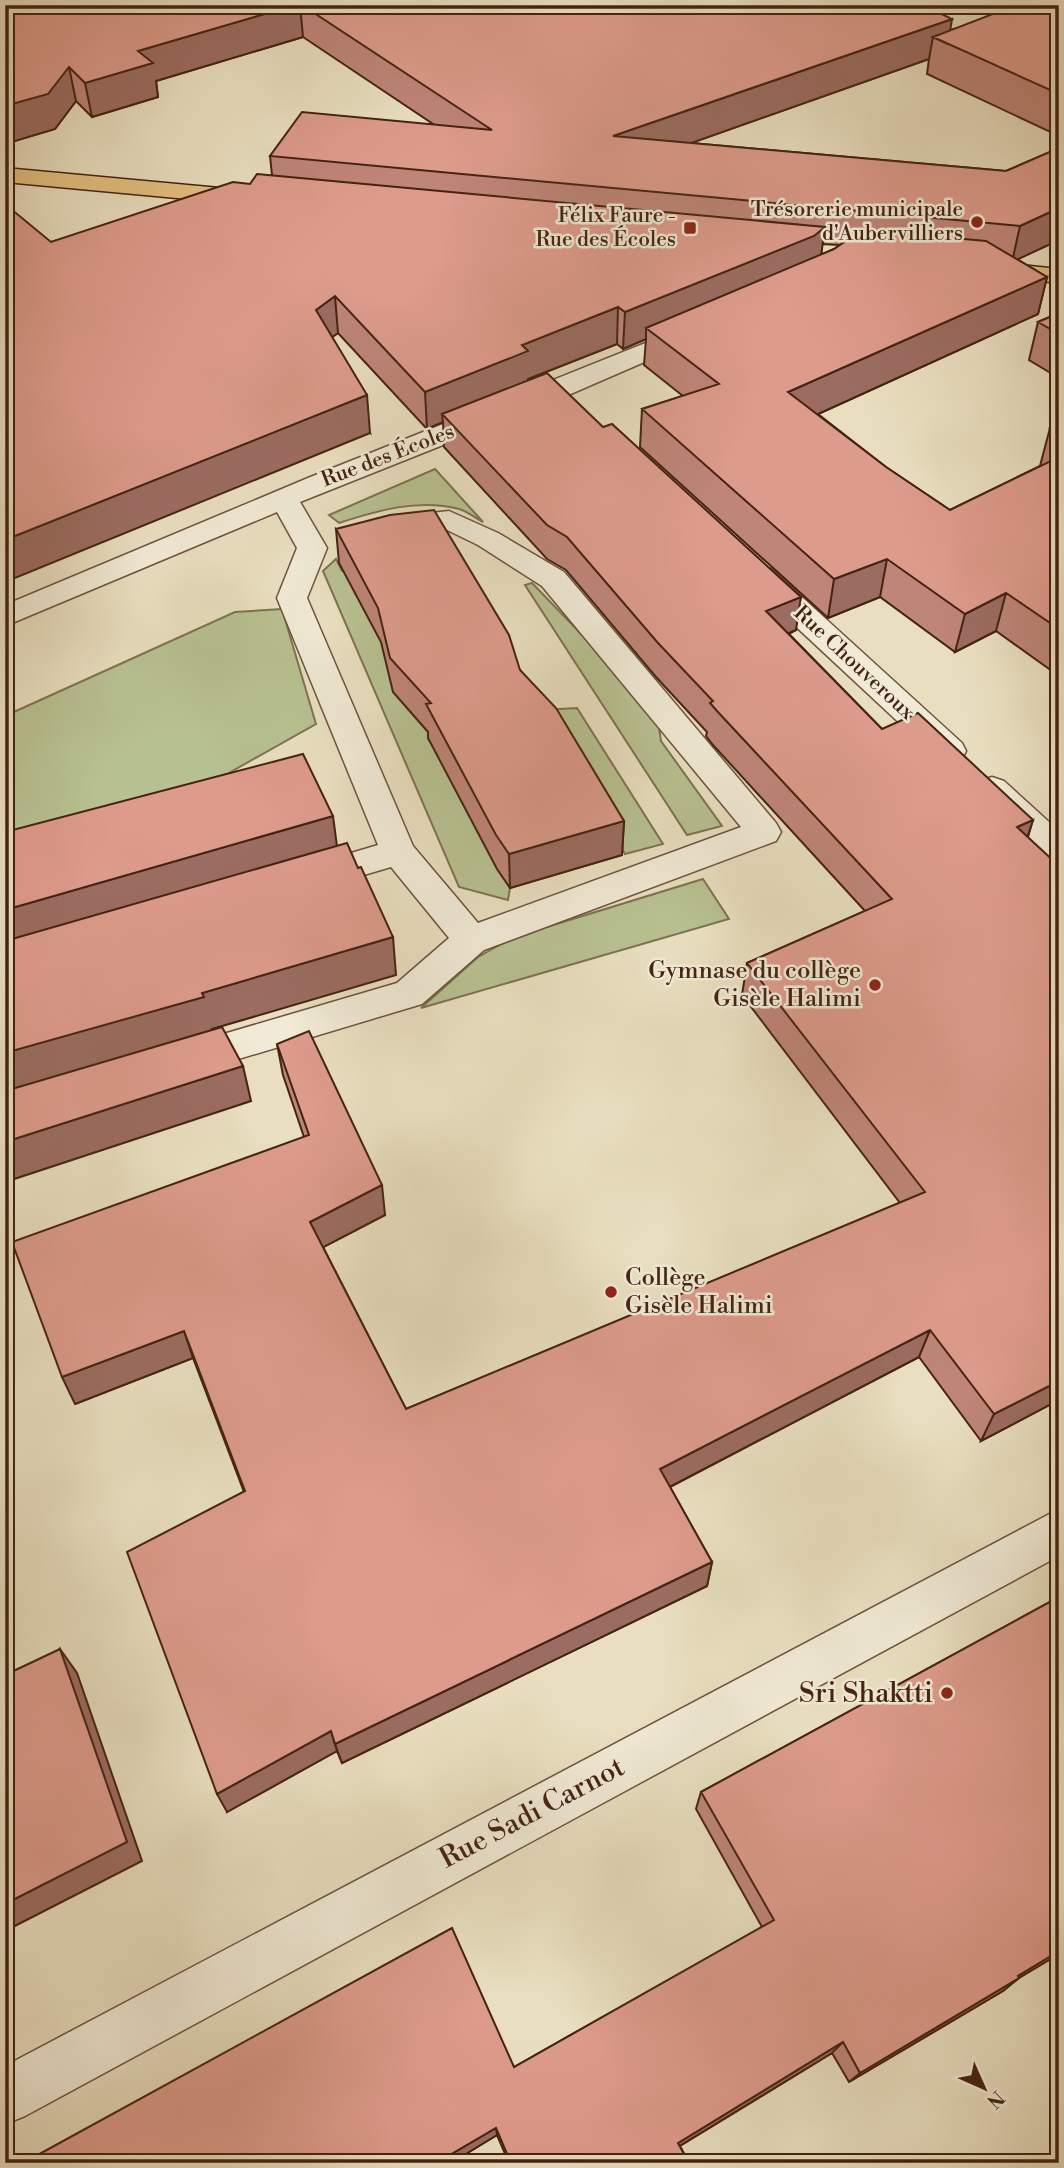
<svg xmlns="http://www.w3.org/2000/svg" width="1064" height="2168" viewBox="0 0 1064 2168" font-family="'Libre Bodoni',serif">
<style>
.green{fill:#b8c191;stroke:#7e7252;stroke-width:2}
.lines{fill:none;stroke-linecap:round;stroke-linejoin:round}
.minor-casing{stroke:#6e523e;stroke-width:3}
.major-casing{stroke:#452312;stroke-width:3}
.minor{fill:#f1ead6;fill-rule:evenodd}
.major{fill:#e4c080;fill-rule:evenodd}
.wall{fill:#be8578;stroke:#452312;stroke-width:2;fill-rule:evenodd}
.shaded-wall{fill:#9b6c61;stroke:#452312;stroke-width:2}
.building{fill:#dd9b8b;stroke:#452312;stroke-width:2}
.poi-dot{fill:#8f2418;stroke:#f1ead6;stroke-width:2.5}
.labels{text-anchor:middle;dominant-baseline:central;stroke-width:5;stroke-linejoin:round;paint-order:stroke}
.far-poi-label{font-size:21px;fill:#452312;stroke:#f1ead6;text-anchor:end}
.far-street-label{font-size:21px;fill:#452312;stroke:#f1ead6}
.poi-label{font-size:24px;fill:#452312;stroke:#f1ead6;text-anchor:end}
.near-poi-label{font-size:28px;fill:#452312;stroke:#f1ead6;text-anchor:end}
.near-street-label{font-size:28px;fill:#452312;stroke:#f1ead6}
</style>
<rect width="100%" height="100%" fill="#e9dfc0"/>
<filter id="stains"><feTurbulence type="fractalNoise" baseFrequency=".00286" numOctaves="4"/><feColorMatrix values="0 0 0 0 .2 0 0 0 0 .09 0 0 0 0 .02 0 0 0 .5 -.17"/></filter>
<radialGradient id="worn" r=".72"><stop offset=".6" stop-color="#630" stop-opacity="0"/><stop offset="1" stop-color="#630" stop-opacity=".3"/></radialGradient>
<path class="green" d="M435,469l48,53c-8,-4 -16,-11 -24,-13 -40,-11 -83,2 -120,14l-10,-8z
M336,559l6,12 6,-1 12,22 -5,3 6,-1 12,22 -5,2h6l63,102 -9,19 21,25 -6,3 7,-1 60,122 -2,12 -49,-13 -136,-316z
M532,583l87,90 39,48 3,20 61,85 -35,9 -162,-250z
M282,609l34,115 -89,50 -222,67v-125l230,-104z
M577,708l86,136 -38,10 -81,-144z
M703,879l26,40 -308,89 57,-51 36,-20z"/>
<g class="lines">
<defs>
<path id="minor" d="M693,324l9,3 4,5 -4,5 -136,59 -266,106 27,46 -20,50 106,248 65,77 263,-96 -199,-241 -64,-41 -33,-16 -58,5 -10,-3 -4,-6 4,-6 72,-8 49,22 66,39 212,251 5,9 -5,9 -292,109 -62,54 -240,72 -13,-4 -6,-11 6,-11 228,-67 52,-45 -58,-71 -85,25 -12,-4 -5,-9 5,-9 84,-25 -101,-247 20,-50 -20,-36 -272,114v-21l303,-127z
M760,567l11,2 191,174 4,8 -4,8 -12,3 -12,-3 -189,-176 -4,-7 4,-7z
M992,777l12,4 55,50v32l-12,-3 -67,-63 -5,-8 5,-8z
M1059,1509v47l-1034,560 -20,8v-58z"/>
<path id="major" d="M5,168l247,23 8,2 4,5 -4,5 -8,2 -247,-23z
M991,262l68,7v14l-77,-9 -3,-5 3,-5z"/>
</defs>
<use href="#minor" class="minor-casing"/>
<use href="#major" class="major-casing"/>
<use href="#minor" class="minor"/>
<use href="#major" class="major"/>
</g>
<path class="wall" d="M5,5h918l27,25 109,-25v131l-132,-62 2,-15 -238,84 315,28 53,-23v92l-42,19 30,18 -9,37 -220,100 68,53 64,43 90,-44 10,-38 9,-4v252l-63,-45 -41,21 -75,-55 -52,21 -188,-171 2,-38 41,-13 -39,-31 2,-26 -23,10 -6,-5 -89,35v1l268,250 -7,4 93,95 151,91 -5,17 31,563 -78,41 -62,-84 -249,130 42,75 -5,24 -365,177 -5,-12 -110,61 17,-320 -51,-134 -118,46 229,-267 -21,-62 -6,-31 108,171 -62,32 83,162 494,-206 -158,-208 5,-32 118,-52 -152,-166 -7,-9 1,-4 -51,-55 -90,-107 -19,-11 -103,-112 -1,-25 -16,7 -89,-96 -6,4 38,96 -319,-191 199,-58 22,-9 -2,-19 163,-32 -130,-87 -147,44 2,16 -66,20 -16,-16 -21,28 -50,15zM822,244l18,1 -6,4 -13,6z
M1059,313v65l-30,-18 9,-38z
M336,529l184,141 104,151 -2,34 -112,33 -13,-19 -69,-131v-6l-35,-40 -12,-50 -42,-79z
M1059,1597v357l-40,24 -16,13 -154,91 -17,-29 -152,93 9,17h-180l-12,-28 -46,28h-428l491,-96 248,-140 -66,-118 5,-17z"/>
<path class="shaded-wall" d="M295,5h5l3,32 -147,44 2,16 -66,20 -7,-34 53,-32z
M952,19l-4,25 -15,-7 -4,22 -317,112 1,-35z
M69,67l7,34 -21,28 -50,15v-38z
M1059,208v32l-47,22 8,-36z
M825,227l-5,36 -174,65v11l-23,10 2,-37z
M1047,277l-9,37 -255,116 5,-38z
M335,296l3,37 -18,13 -4,-36z
M618,307l-1,37 -89,35v9l-86,26 1,8 -16,7 -2,-37 97,-47z
M367,395l3,38 -365,149v-42z
M887,559l-7,38 -52,21 6,-39z
M1006,593l-10,38 -41,21 10,-38z
M801,597l-5,33 -34,14 4,-33z
M333,816l5,38 -333,97v-41z
M1033,820l-11,33 -5,-26z
M624,821l-2,34 -112,33 -1,-34z
M393,937l3,38 -184,54 1,4 -208,60v-40l197,-60z
M243,1066l8,35 -246,81v-40z
M382,1185l3,30 -69,36 -6,-29z
M930,1330l-11,27 -263,137 4,-25z
M184,1331l9,27 -118,46 -13,-27z
M1059,1381v19l-78,41 13,-27z
M712,1562l-5,24 -365,177 -7,-19z
M60,1649l17,24 65,188 -137,70v-27z
M331,1731l6,20 -110,61 -10,-18z
M1059,1951v3l-57,34 16,-12z
M1019,1978l-16,13 -154,91 11,-9z
M843,2042l-11,11 -159,97 5,-7z
M496,2128l1,7 -46,28h-15z"/>
<path class="building" d="M5,5h290l-157,46 15,12 -68,20 -16,-16 -21,27 -43,12z
M302,5h621l29,14 -339,117 393,35 53,-23v60l-39,18 -750,-70 32,-44 190,18z
M1016,5h43v89l-126,-57z
M257,174l568,53 -11,9 -189,76 -7,-5 -96,38 6,6 -103,41 -90,-96 -19,14 51,85 -362,145v-336l46,38 182,-60 17,2z
M854,229l132,12 61,36 -259,115 98,75 64,43 109,-53v172l-53,-36 -41,21 -78,-55 -53,20 -192,-170 77,-25 -73,-56 188,-79 13,-9z
M1059,313v21l-21,-12z
M547,373l56,54 9,-3 189,173 -35,14 116,118 36,-16 115,107 -16,7 42,39v515l-65,33 -64,-84 -270,139 52,93 -377,182 -4,-13 -114,63 -90,-242 118,-61 -61,-160 -122,46 -50,-135 297,-107 -32,-91 32,-13 73,154 -72,37 96,187 519,-217 -178,-229 145,-64 -175,-188 -7,-8 3,-2 -55,-58 -91,-106 -20,-12 -105,-111z
M1059,424v9l-9,-5z
M434,510l75,125 11,35 36,38 68,113 -115,33 -13,-19 -70,-131 5,-1 -41,-45 -12,-50 -42,-79 54,-14z
M303,754l30,62 -328,94v-78z
M347,843l11,25 3,-1 32,70 -191,56 2,4 -199,56v-112z
M222,1027l21,39 -238,76v-51z
M1059,1597v354l-41,25 1,2 -159,95 -17,-31 -165,101 11,20h-178l-15,-35 -60,35h-413l429,-235 62,139 260,-147 -73,-128z
M60,1649l67,193 -122,62v-229z"/>
<g class="poi-dot">
<circle cx="977" cy="222" r="7"/>
<rect x="683" y="221" width="14" height="14" rx="3.5"/>
<circle cx="875" cy="985" r="7"/>
<circle cx="611" cy="1292" r="7"/>
<circle cx="947" cy="1693" r="7"/>
</g>
<g class="labels">
<g class="far-poi-label">
<text x="963" y="210">Trésorerie municipale<tspan x="963" dy="24">d'Aubervilliers</tspan></text>
<text x="676" y="216">Félix Faure -<tspan x="676" dy="24">Rue des Écoles</tspan></text>
</g>
<g class="far-street-label">
<text transform="translate(388 456) rotate(-21)">Rue des Écoles</text>
<text transform="translate(854 663) rotate(43)">Rue Chouveroux</text>
</g>
<g class="poi-label">
<text x="861" y="971">Gymnase du collège<tspan x="861" dy="28">Gisèle Halimi</tspan></text>
<text x="625" y="1278" text-anchor="start">Collège<tspan x="625" dy="28">Gisèle Halimi</tspan></text>
</g>
<g class="near-poi-label">
<text x="933" y="1693">Sri Shaktti</text>
</g>
<g class="near-street-label">
<text transform="translate(532 1813) rotate(-28)">Rue Sadi Carnot</text>
</g>
</g>
<rect width="1064" height="2168" fill="none" stroke="#e9dfc0" stroke-width="28"/>
<rect x="7" y="7" width="1050" height="2154" fill="none" stroke="#452312" stroke-width="3.5"/>
<rect x="14" y="14" width="1036" height="2140" fill="none" stroke="#452312" stroke-width="2"/>
<g transform="translate(984 2088) rotate(135)" stroke="#f1ead6" stroke-width="5" paint-order="stroke">
<path d="M0-5L12 26L0 18L-12 26Z" fill="#452312"/>
<text y="-10" font-size="19" font-weight="bold" text-anchor="middle" fill="#452312">N</text>
</g>
<rect width="100%" height="100%" filter="url(#stains)"/>
<rect width="100%" height="100%" fill="url(#worn)"/>
</svg>
